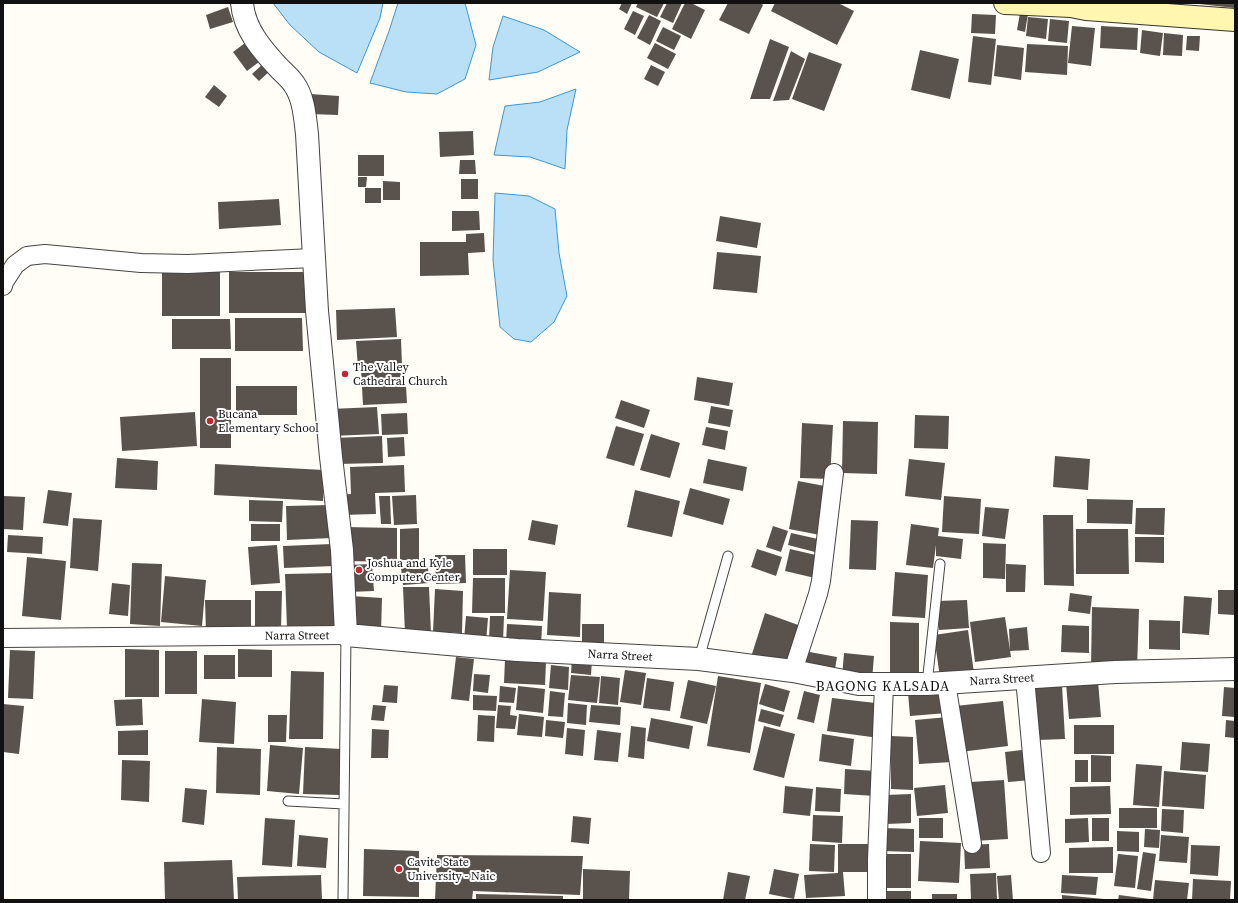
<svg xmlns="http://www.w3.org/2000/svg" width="1238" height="903" viewBox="0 0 1238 903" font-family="'Source Serif 4',serif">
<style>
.water{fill:#b9e0f7;stroke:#3f96cf}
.building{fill:#5a524d}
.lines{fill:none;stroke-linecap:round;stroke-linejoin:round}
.service-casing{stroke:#444;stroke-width:11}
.minor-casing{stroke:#444;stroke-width:20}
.tertiary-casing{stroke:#444;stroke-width:24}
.secondary-casing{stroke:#333;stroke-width:24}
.service{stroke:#fff;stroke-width:9}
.minor{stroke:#fff;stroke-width:18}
.tertiary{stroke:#fff;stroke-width:22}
.secondary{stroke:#fff6b0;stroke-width:22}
.poi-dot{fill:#c4262e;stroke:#fff;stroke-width:1.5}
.labels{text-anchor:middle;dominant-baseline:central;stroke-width:4;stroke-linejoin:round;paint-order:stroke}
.poi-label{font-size:12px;fill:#111;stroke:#fff;text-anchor:start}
.street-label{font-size:12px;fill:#111;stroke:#fff}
.quarter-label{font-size:14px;letter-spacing:1px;fill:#111;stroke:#fff}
</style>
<rect width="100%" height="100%" fill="#fffdf5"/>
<path class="water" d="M273,3h110l-3,15 -23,55 -38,-21 -29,-27z
M398,3h67l11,42 -11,34 -28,15 -31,-2 -36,-9 19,-52z
M503,16l41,14 36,22 -42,20 -49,8 4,-33z
M576,89l-9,41 -2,39 -35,-12 -36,-2 11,-49 35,-4z
M495,193l34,3 26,13 4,44 8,43 -13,26 -23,20 -17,-3 -14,-12 -7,-67z"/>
<path class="building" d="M622,3h10l-5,11 -8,-5z
M638,3h26l-7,14 -21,-10z
M667,3h15l-9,20 -13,-6z
M685,3h6l14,7 -14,29 -19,-10z
M728,3h32l3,2 -14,29 -30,-14z
M775,3h63l16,8 -17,34 -66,-34z
M1200,3h35v5l-36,-4z
M228,7l5,15 -23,7 -4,-14z
M633,11l11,5 -9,19 -11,-6z
M1020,13l8,1 -3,18 -8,-2z
M972,14l24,1 -1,19 -24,-1z
M649,15l12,6 -11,24 -13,-7z
M1028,17l20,2 -2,20 -20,-3z
M1050,19l19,2 -2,22 -19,-2z
M1072,26l23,2 -4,38 -23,-3z
M1101,26l37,2 -1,22 -37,-2z
M663,27l18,9 -7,14 -18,-9z
M1142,30l21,3 -3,23 -20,-3z
M1164,33l19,2 -1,21 -19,-1z
M973,36l23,3 -5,46 -23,-3z
M1187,36h13l-1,15 -13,-1z
M770,39l19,8 -19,52h-20z
M249,40l14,19 -16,12 -14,-19z
M655,43l21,11 -8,15 -21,-11z
M1027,44l41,2 -1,29 -42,-3z
M997,45l27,3 -3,32 -27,-4z
M920,50l39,9 -9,40 -39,-9z
M791,51l14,8 -16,41 -16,1z
M809,52l33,12 -18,47 -32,-12z
M265,62l7,7 -13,12 -7,-7z
M651,65l14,7 -7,14 -14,-7z
M214,85l13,11 -8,11 -14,-10z
M310,94l29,2 -1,19 -29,-1z
M473,131l1,24 -34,2 -1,-25z
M358,155h26v21h-26z
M460,160h15l1,14h-17z
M358,177h9l-1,10h-8z
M461,179h17v20h-17z
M383,181l17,1v18h-17z
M365,188h16v15h-16z
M279,199l2,26 -62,4 -1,-27z
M452,211h27l1,19 -28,1z
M720,216l41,7 -4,25 -41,-7z
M484,233l1,19 -17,1 1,22 -49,1v-34h46v-8z
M717,252l44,4 -4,37 -44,-4z
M162,271h58v45h-58z
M229,272h79v41h-79z
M395,308l2,29 -60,3 -1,-30z
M235,318h67l1,33h-68z
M172,319h58l1,30h-59z
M401,339l1,27 -44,2 -2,-27z
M200,358h31v90h-31z
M405,368l2,35 -44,2 -2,-35z
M697,377l36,6 -4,23 -35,-6z
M236,386h61v29h-61z
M621,400l29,10 -6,18 -29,-10z
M711,406l22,4 -3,17 -22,-4z
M377,407l2,27 -48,2 -1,-27z
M195,412l2,34 -75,5 -2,-34z
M407,413l1,21 -26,1 -1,-21z
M915,415l34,1 -1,33 -34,-1z
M843,421l35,1 -1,52 -35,-1z
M802,423l31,2 -3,54 -30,-1z
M616,426l28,8 -10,32 -28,-8z
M706,427l22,4 -3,19 -23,-5z
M651,434l29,9 -10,35 -30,-8z
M382,436l1,27 -47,1 -2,-26z
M404,437l1,19 -17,1 -1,-19z
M1055,456l35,3 -2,31 -35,-3z
M117,458l41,3 -1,29 -42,-2z
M708,459l39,8 -4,24 -40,-8z
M909,459l36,4 -4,37 -36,-4z
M215,464l109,6 -1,31 -109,-6z
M404,465l1,27 -30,1 1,21 -35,1 -2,-20 12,-1 -1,-27z
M798,481l32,6 -10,48 -31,-6z
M690,488l40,11 -7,26 -40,-11z
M48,490l24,3 -4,33 -25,-3z
M635,490l45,11 -8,36 -45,-10z
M416,495l1,29 -23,1 -2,-29z
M4,496l21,1 -2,33 -20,-1z
M379,496h11l1,28h-10z
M944,496l37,3 -2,35 -37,-2z
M1087,499l46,1 -1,24 -45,-1z
M249,500l34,1 -1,21 -33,-1z
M331,505l1,33 -45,2 -1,-34z
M985,507l24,2 -4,30 -23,-3z
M1136,508h29l-1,27 -29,-1z
M1043,515h30l1,71 -30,-1z
M73,518l29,2 -4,51 -28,-3z
M532,520l26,5 -3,20 -27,-5z
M851,520l27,1 -2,49 -27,-1z
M251,524h29v17h-29z
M911,524l28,4 -1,8 25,3 -2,20 -25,-3v-11l-3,23 -27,-3z
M773,526l15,5 -7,21 -15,-5z
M345,527l52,1v34l-52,-1z
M419,528v32h-19v-31z
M1076,529h52l1,45h-53z
M791,533l27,6 -3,13 -27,-7z
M8,535l35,2 -1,17 -35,-2z
M1135,537h29v26l-29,-1z
M983,543l23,1 -1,35 -22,-1z
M332,544l2,22 -50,2 -1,-22z
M277,545l3,38 -29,2 -3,-38z
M473,549h34v26h-34z
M757,549l25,8 -6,19 -25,-9z
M790,549l30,7 -5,22 -30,-7z
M435,555h30l1,28 -30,1z
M27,557l39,4 -5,59 -39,-4z
M132,563l30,1 -2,62 -30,-2z
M372,564l2,27 -25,1 -2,-27z
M1006,564l20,1 -1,27h-19z
M428,566l1,17 -26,2 -2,-17z
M510,570l36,2 -3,49 -36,-2z
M895,572l33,3 -3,43 -33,-2z
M334,573l1,54 -48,1 -2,-54z
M165,576l41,4 -4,46 -41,-4z
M473,578h32v35h-33z
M112,583l18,2 -2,31 -19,-2z
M403,587h26l2,46 -26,1z
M435,589l28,2 -1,42 -29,-1z
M1218,590h17v25l-17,-1z
M255,591h27l-1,38 -26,-1z
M549,592l32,2 -1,43 -33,-2z
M1070,593l22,3 -2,18 -22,-3z
M351,596l31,2 -1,35 -31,-1z
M1184,596l28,2 -3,37 -27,-2z
M205,600h46v33l-45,1z
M967,600l2,28 -30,2 -2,-29z
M1092,607l47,2 -2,60 -46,-1z
M765,613l36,13 -13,42 -37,-11z
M466,616l22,2 -2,24 -22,-2z
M490,616h14l-1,26 -14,-1z
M1005,617l6,40 -36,5 -5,-40z
M1149,620l31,1v29l-31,-1z
M890,622l29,1v54h-29z
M507,624l35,2 -1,20 -35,-2z
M582,624h22v24h-22z
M1062,625l27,1v27l-28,-1z
M1027,627l2,23 -19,1 -1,-22z
M968,630l6,43 -34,5 -6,-43z
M125,649l34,1v47h-34z
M238,649l34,1v27h-34z
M10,650l25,1 -2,48 -25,-1z
M165,651h32v43h-32z
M804,651l33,6 -3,18 -33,-5z
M844,653l30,3 -2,24 -30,-3z
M204,655h31v24h-31z
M456,657l18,2 -5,42 -18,-2z
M572,658l20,2 -1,15 -20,-2z
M505,659l41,3 -1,23 -41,-2z
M551,665l18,2 -1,23 -19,-2z
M625,670l21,3 -5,32 -21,-3z
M291,671l33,1 -1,67h-34z
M474,674l16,1 -2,18 -15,-2z
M571,675l29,2 -3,26 -29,-3z
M601,676l19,2 -2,27 -19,-2z
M718,676l43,7 -11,70 -43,-7z
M647,678l27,4 -4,29 -27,-3z
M688,680l28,6 -9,38 -27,-6z
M1098,681l3,36 -32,2 -3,-36z
M765,684l25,7 -6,21 -25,-8z
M384,685l14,1 -1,17 -15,-1z
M1062,685l3,54 -27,1 -4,-53z
M500,686l16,2 -2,15 -15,-1z
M518,686l27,3 -2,24 -27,-3z
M1224,687l11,1v29l-13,-1z
M944,690l3,23 -37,3 -2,-23z
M550,691l15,2 -2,24 -15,-1z
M804,691l16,4 -6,28 -17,-4z
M473,695l24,1 -1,15 -23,-1z
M832,698l52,6 -5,34 -52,-7z
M142,699l1,26 -27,1 -2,-26z
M202,699l34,3 -2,42 -35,-2z
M1003,701l5,45 -48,6 -5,-46z
M568,703l19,2 -1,20 -19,-2z
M3,704l21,2 -5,48 -16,-2z
M373,705l13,1 -2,15 -13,-1z
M498,705l13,1 -1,9 7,1 -2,13 -19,-1z
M591,705l30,2 -1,18 -31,-3z
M761,709l23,6 -4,12 -22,-6z
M519,714l25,3 -2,20 -25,-2z
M268,715h19l-1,27h-18z
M478,715l17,1 -1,26 -17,-1z
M948,717l4,45 -33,2 -4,-44z
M651,718l42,8 -4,23 -42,-8z
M546,720l19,2 -2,16 -18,-2z
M1226,720l9,1v17l-10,-1z
M1074,725h40v29h-40z
M631,726l15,2 -2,31 -16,-2z
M764,726l31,8 -11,44 -31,-8z
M567,728l18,2 -2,26 -18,-2z
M372,729l17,1 -1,28h-17z
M148,730v25h-30v-24z
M597,730l24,3 -3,29 -24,-2z
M822,734l32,5 -3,27 -32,-5z
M891,736l22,1v53l-22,-1z
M1182,742l28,2 -2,28 -28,-2z
M270,745l33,3 -4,46 -32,-3z
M217,747l44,2 -1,46 -44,-2z
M305,747l36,2 -1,46 -37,-1z
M1029,749l3,31 -24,2 -3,-30z
M1091,755l20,1v26h-20z
M122,760l28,1 -1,41 -28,-2z
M1075,760h13v22h-13z
M1136,764l26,2 -3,41 -26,-2z
M845,769l31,2 -1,25 -31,-2z
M1164,771l42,4 -2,34 -42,-3z
M1004,780l4,59 -34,2 -4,-59z
M945,785l3,28 -31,3 -3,-28z
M785,786l28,3 -3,27 -27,-3z
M1110,786l1,28 -41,1v-28z
M816,787l25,2 -1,23 -25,-1z
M185,788l22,2 -3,35 -22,-3z
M911,794v29l-25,1 -1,-29z
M1119,808h38v20h-38z
M1162,809l22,1 -1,23 -22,-2z
M813,815l30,1 -1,27 -30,-2z
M573,816l18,2 -2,26 -18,-2z
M265,818l30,2 -3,47 -30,-2z
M919,818h24v20h-24z
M1088,818l1,24 -24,1v-24z
M1092,818h17v23h-17z
M883,828l31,1v23l-32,-1z
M1145,829l15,1 -1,18 -15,-1z
M1117,831l22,1v20l-22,-1z
M299,835l29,3 -2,30 -29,-2z
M1161,835l28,2 -2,26 -28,-2z
M920,841l41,2 -2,40 -41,-2z
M810,844l25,1 -1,27 -25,-1z
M838,844h36v28h-31l2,24 -39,2 -2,-23 34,-2z
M989,844l1,24 -25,1 -1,-24z
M1191,845l29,1 -2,30 -28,-2z
M1113,847v26h-44v-25z
M364,849l55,2v46l-56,-1z
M1143,852l13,2 -5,37 -14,-2z
M882,854h29v34h-29z
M1118,854l20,2 -3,32 -21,-2z
M437,855l146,1 -3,39 -107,-4 -1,9h-37z
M232,860l2,40h-69l-1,-38z
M583,869l47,2 -1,29h-46z
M774,869l25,5 -5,25 -25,-5z
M728,872l22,4 -5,24h-22z
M996,873l1,27h-26l-1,-26z
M321,875l1,25h-84l-1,-23z
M1011,875l2,25h-14l-2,-24z
M1062,875l36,2 -2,18 -35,-2z
M1193,879l38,2 -1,19h-38z
M1155,880l34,3 -2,17h-34z
M880,891h31v9h-31z
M476,894l87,2v4h-87z
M932,894h25v6h-25z
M1062,895l42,4v1h-42z
M1119,895l31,4v1h-32z"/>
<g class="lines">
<defs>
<path id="service" d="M699,659l29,-103
M927,684l13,-120
M288,801l56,3
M343,900l3,-265"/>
<g id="minor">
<path d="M3,286l1,-4 11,-17 12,-9 18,-2 96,9 47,1 125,-6"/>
<path id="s1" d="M3,638l343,-3"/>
<path d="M793,671l25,-77 3,-13 13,-108"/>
<path d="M1025,678l16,175"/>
<path d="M946,683l26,161"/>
<path d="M877,900v-41l7,-174"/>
</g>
<g id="tertiary">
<path id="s2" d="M242,3c2,26 20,47 37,65 5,5 11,10 15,16 10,14 11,34 13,50l10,177 14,146 11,93 4,85 171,15 182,9 94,12 66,13h68l188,-12 120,-3"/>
</g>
<path id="secondary" d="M1005,3l66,3 15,3 149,11"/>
</defs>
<use href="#service" class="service-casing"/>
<use href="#minor" class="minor-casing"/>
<use href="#tertiary" class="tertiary-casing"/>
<use href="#secondary" class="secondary-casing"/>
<use href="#service" class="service"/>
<use href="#minor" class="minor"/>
<use href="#tertiary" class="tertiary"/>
<use href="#secondary" class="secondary"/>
</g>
<g class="poi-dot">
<circle cx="345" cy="374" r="4"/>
<circle cx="210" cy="421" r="4"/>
<circle cx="359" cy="570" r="4"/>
<circle cx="399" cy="869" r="4"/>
</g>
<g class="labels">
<g class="poi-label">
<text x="353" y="367">The Valley<tspan x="353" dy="14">Cathedral Church</tspan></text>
<text x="218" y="414">Bucana<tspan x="218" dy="14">Elementary School</tspan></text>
<text x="367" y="563">Joshua and Kyle<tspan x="367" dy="14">Computer Center</tspan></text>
<text x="407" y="862">Cavite State<tspan x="407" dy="14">University - Naic</tspan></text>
</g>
<g class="street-label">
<text stroke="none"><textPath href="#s1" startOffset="294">Narra Street</textPath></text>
<text stroke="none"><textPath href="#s2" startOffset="928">Narra Street</textPath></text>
<text stroke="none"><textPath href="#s2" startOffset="1312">Narra Street</textPath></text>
</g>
<g class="quarter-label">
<text x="883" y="686">BAGONG KALSADA</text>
</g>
</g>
<rect width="1238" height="903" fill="none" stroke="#111111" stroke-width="8"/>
</svg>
